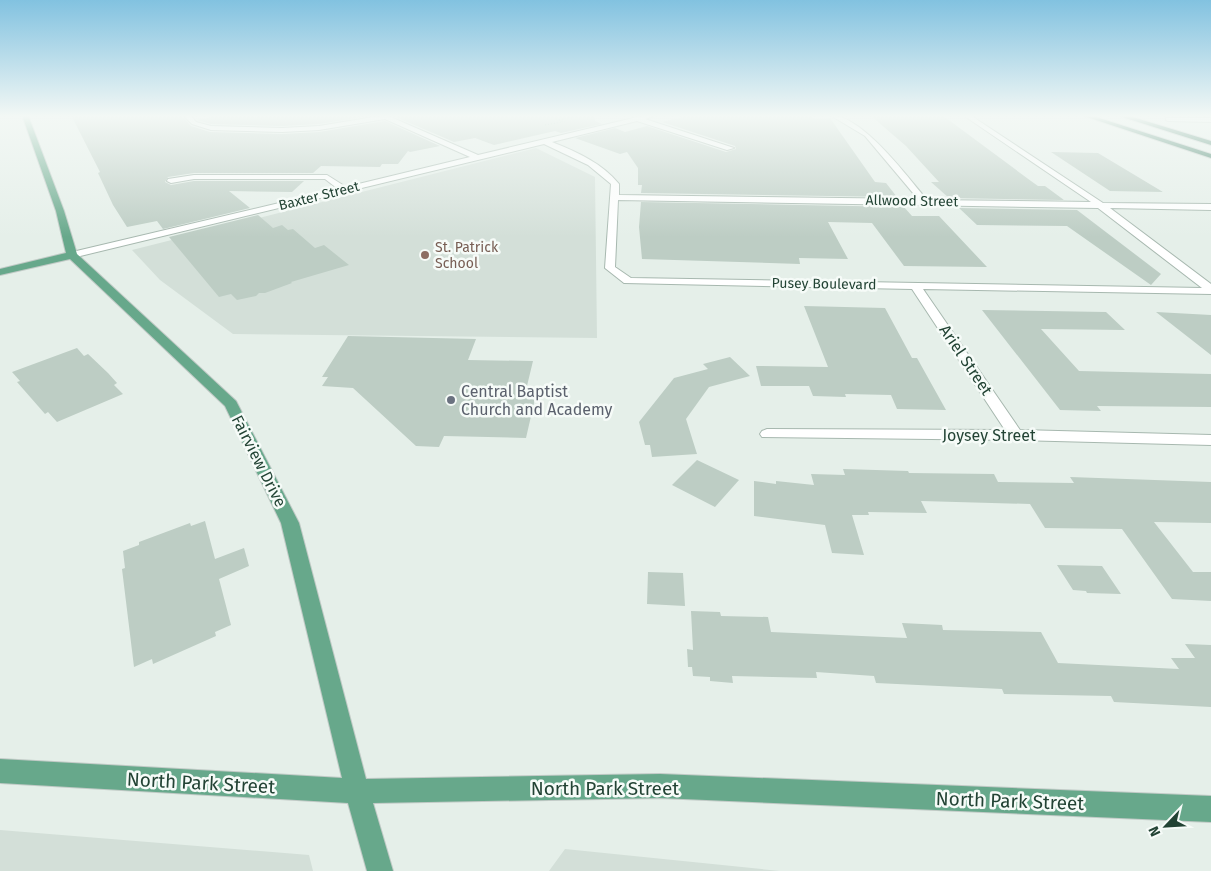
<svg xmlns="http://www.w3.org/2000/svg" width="1211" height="871" viewBox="0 0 1211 871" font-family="'Fira Sans',sans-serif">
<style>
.built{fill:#d3dfd8}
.building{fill:#bdcdc4}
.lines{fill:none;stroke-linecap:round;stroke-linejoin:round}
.minor-casing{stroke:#a7b8af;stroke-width:2}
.major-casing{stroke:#c1cac6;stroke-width:2}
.highway-casing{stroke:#c1cac6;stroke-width:2}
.path{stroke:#84b59c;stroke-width:1;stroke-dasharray:1 2;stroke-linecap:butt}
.minor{fill:#fff;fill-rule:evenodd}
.major{fill:#67a88b;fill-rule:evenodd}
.highway{fill:#2c7257;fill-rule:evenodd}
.education-dot{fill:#8d6e63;stroke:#f6fbf8;stroke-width:2}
.worship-dot{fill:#6b7280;stroke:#f6fbf8;stroke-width:2}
.labels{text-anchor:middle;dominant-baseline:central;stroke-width:5;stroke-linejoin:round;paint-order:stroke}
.far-street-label{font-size:14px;fill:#224334;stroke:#f6fbf8}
.far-education-label{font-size:14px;fill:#785e54;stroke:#f6fbf8;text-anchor:start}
.street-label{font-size:16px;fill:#224334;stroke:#f6fbf8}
.worship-label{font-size:16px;fill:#5b616d;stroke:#f6fbf8;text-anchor:start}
.near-street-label{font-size:19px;fill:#224334;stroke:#f6fbf8}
</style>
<rect width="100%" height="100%" fill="#e5efe9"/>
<path class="built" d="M536,148l59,29 2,161 -364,-4 -73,-54 -28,-30z
M0,830l309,25 4,16h-313z
M565,849l215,22h-231z"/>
<path class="building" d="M71,115h110l10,11 19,6 72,2 37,-2 66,-11 55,25 -30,6 -2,-1 -10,13h-16l-2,3 -59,-1 -8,7h-119l-26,4 -3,5 6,3 23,-4h110l-12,11 -63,-1 21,17 -87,21 -6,-8 -30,6 -14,-22 -15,-32 2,-1z
M221,115h20l5,2 4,-2h125l-56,9 -37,2 -71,-2 -14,-4z
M391,115h203l1,6 7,3 -41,9 -6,-2 -61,14 -19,-7 -21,4z
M691,115h116l9,4 14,-1 45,64 11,1 11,14 -256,-4 1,-8h-4v-17l-11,-16 -7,2 -45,-16 40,-10 10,4 22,-6 79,26 10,-3 -1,-3 -73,-24z
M870,115h72l89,66 7,5h7l19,14 -115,-2 -18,-16h8l-33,-36z
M1051,152l47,1 65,39 -53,-1z
M641,202l263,5 8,9h27l48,51 -83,-1 -32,-43 -44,-1 20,37 -49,-1 1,6 -158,-5 -3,-32z
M959,208l118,2 84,64 -10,11 -84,-59 -90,-1z
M258,215l15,13 9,-3 6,5 5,-1 22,19 9,-3 25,20 -58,17 1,1 -27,10h-6l-3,3 -19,4 -6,-6 -12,3 -50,-60z
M804,306l81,2 27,50h5l29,52 -49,-1 -6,-14 -46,-1 1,3 -33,-1 -4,-10h-48l-5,-20 72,1z
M982,310l124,2 19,18 -84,-1 38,42 132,3v33l-114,-1 4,5 -41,-1z
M1156,312l55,3v40z
M348,336l128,3 -8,21 65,1 -7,29h11l-11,48 -82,-2 -5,11 -23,-1 -63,-58 -31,-2 6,-9h-6z
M77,348l7,8 4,-2 20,19 9,10 -3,2 9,9 -66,28 -9,-10 -3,2 -28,-32 3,-1 -8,-9z
M730,357l20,19 -41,11 -23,32 11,35 -45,3 -2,-12h-5l-6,-23 35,-44 34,-9 -5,-5z
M697,460l42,20 -24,27 -43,-22z
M843,469l65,2 1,2 85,1 4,8 76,1 -4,-6 141,5v41l-57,-1 39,50h18v29l-39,-2 -50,-70 -77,-1 -15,-24 -109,-3 6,12 -59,-1 1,3h-17l12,40 -32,-2 -7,-28 -71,-9v-35l22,3v-3l38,4 -3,-11 34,1z
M205,521l10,38 29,-11 5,18 -30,13 12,46 -16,7 1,4 -63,28 -1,-5 -18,8 -12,-98 3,-1 -2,-17 16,-6v-3l51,-19 1,3z
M1057,565l45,1 19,28 -34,-1 -1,-2 -13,-1z
M648,572l35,1 2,33 -38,-2z
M691,611l29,1 1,4 47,1 3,15 136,6 -5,-15 40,2 1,5 98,2 17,31 121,6 -8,-11h24l-10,-14 26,1v62l-97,-5 -3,-6 -107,-2 -2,-5 -126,-6 -2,-7 -58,-4 1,6 -85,-2 1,7 -23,-2v-4l-17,-1 -1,-9h-4l-1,-18 6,1z"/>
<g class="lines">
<defs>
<path id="minor" d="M183,115h7l6,7 15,4 71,2 37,-2 67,-11 92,40 168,-40h11l-12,4 89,29 -7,2 -90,-29 -85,21c25,10 50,21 67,42v11l299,4 -53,-63 -35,-21c32,0 77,61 97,85l164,2 -128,-87h7l133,88 108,1v6l-101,-2 101,76v10l-288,-5 97,141 191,5v10l-195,-5 -254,-3 -2,-3 2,-3 5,-2 238,1 -93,-141 -288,-6 -19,-15 6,-84 -23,-19 -44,-21 -472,114 -4,-1v-4l270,-64 -13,-10h-131l-23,4 -4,-2 1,-2 26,-4h133l19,12 124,-30 -85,-38 -66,11 -37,2 -71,-2 -19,-6zM618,200l480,8 104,80 -571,-10 -16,-11z
M1166,118h45v4l-43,-1 -2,-1z"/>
<path id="major" d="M22,115h6l36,96 13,43 159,147 63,122 67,256 294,-5 551,22v26l-551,-24 -287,5 20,68h-26l-19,-68 -348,-20v-24l342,19 -61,-255 -56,-117 -155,-147 -70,16v-6l66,-16 -10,-42z"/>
<path id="highway" d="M1081,115h9l121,39v4z
M1116,115h10l85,26v4z"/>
</defs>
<use href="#minor" class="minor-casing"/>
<use href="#major" class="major-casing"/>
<use href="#highway" class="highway-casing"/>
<path class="path" d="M556,119l9,3
M559,120l21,-5
M545,125l17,-3"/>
<use href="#minor" class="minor"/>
<use href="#major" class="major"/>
<use href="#highway" class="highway"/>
</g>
<linearGradient id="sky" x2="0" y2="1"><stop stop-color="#82c2e0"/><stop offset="0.49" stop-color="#f3f8f5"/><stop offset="1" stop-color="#f3f8f5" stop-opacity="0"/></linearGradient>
<rect width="1211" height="237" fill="url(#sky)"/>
<circle class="education-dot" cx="425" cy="255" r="5"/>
<circle class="worship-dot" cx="451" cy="400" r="5"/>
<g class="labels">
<g class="far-street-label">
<text transform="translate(319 196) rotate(-14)">Baxter Street</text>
<text transform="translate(912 201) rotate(1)">Allwood Street</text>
<text transform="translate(824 284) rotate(1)">Pusey Boulevard</text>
</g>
<g class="far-education-label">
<text x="435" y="247">St. Patrick<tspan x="435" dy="16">School</tspan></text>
</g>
<g class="street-label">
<text transform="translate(966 360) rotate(56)">Ariel Street</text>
<text x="989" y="435">Joysey Street</text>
<text transform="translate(259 461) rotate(63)">Fairview Drive</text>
</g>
<g class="worship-label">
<text x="461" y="391">Central Baptist<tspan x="461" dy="18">Church and Academy</tspan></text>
</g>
<g class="near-street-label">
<text transform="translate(201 783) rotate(3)">North Park Street</text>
<text x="605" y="788">North Park Street</text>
<text transform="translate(1010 801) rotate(2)">North Park Street</text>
</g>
</g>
<g transform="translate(1166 826) rotate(245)" stroke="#f6fbf8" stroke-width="4" paint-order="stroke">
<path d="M0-4L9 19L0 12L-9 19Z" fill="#224334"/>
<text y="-8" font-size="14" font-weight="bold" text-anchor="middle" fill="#224334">N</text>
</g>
</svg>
